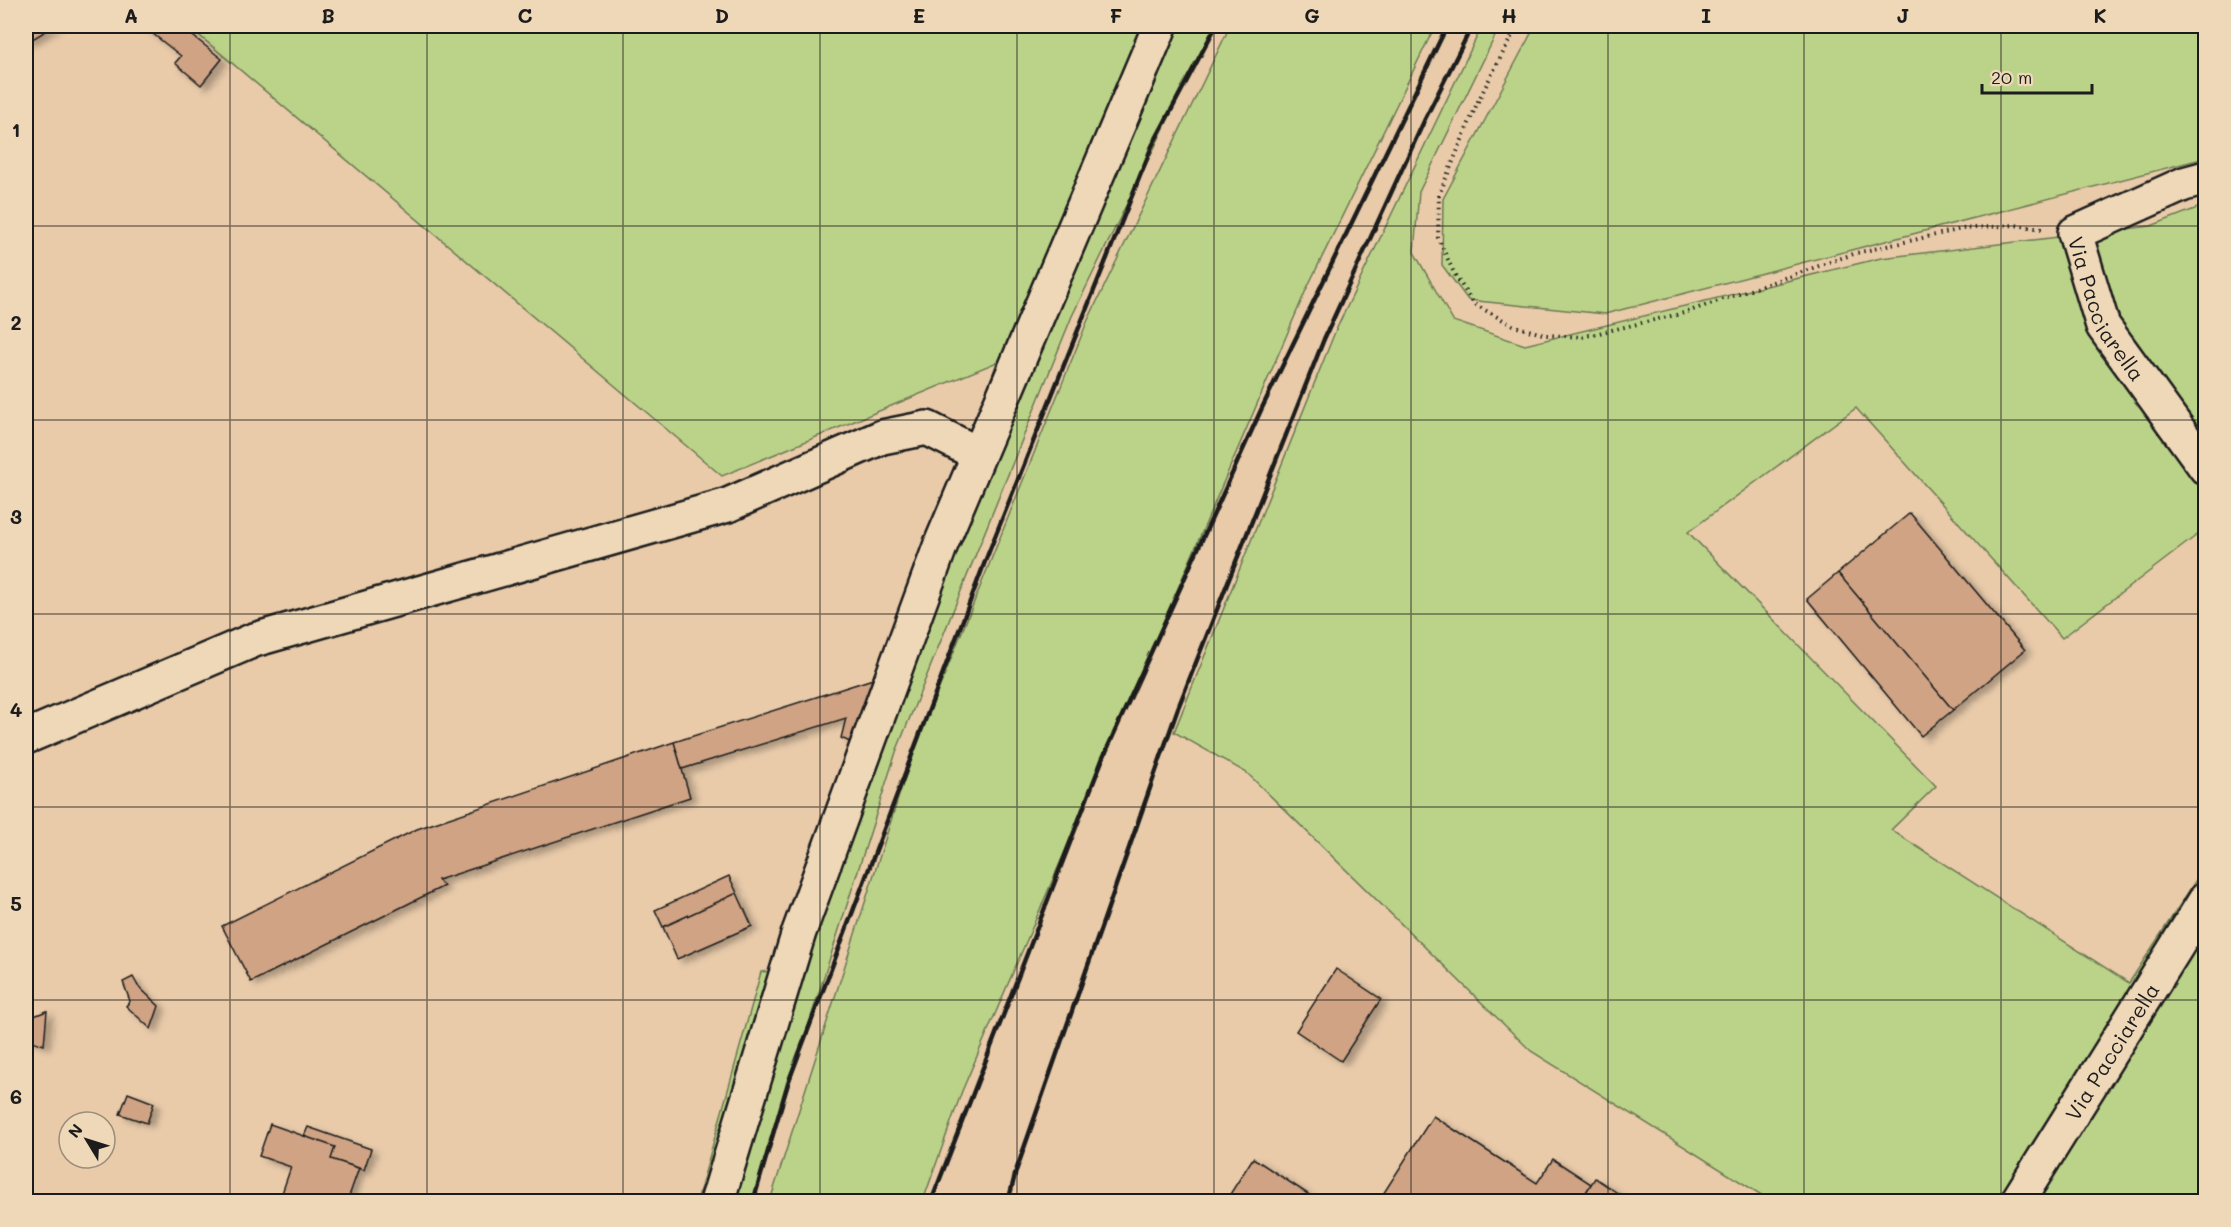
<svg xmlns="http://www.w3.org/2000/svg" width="2231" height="1227" viewBox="0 0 2231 1227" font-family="Mali,sans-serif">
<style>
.green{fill:#bbd389;stroke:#6c7852;stroke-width:1.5}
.building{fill:#cfa384;stroke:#1c1c1c;stroke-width:1.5;filter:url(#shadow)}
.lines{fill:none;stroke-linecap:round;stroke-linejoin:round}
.minor-casing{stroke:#1c1c1c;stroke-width:38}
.path{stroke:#1c1c1c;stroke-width:4;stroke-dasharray:1.5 4.5;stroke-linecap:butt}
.minor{stroke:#efd8b8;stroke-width:33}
.rail{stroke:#1c1c1c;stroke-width:4.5}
.grid{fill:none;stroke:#1c1c1c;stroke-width:1.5;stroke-opacity:0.55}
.labels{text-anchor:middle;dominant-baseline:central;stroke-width:6;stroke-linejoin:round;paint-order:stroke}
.street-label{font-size:21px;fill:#1c1c1c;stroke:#efd8b8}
.neatline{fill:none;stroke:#1c1c1c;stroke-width:2}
.grid-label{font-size:20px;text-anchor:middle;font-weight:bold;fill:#1c1c1c}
</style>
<defs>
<filter id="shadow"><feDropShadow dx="6" dy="4" stdDeviation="3" flood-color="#0004"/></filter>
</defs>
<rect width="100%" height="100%" fill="#e9cbaa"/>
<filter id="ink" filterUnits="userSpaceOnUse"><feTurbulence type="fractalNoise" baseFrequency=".0167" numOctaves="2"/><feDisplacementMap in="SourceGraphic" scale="12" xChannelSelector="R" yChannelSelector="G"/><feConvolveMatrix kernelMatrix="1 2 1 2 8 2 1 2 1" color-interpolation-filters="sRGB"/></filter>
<g filter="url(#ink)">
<path class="green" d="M188,26h1026l-142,290 -176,436 -144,449h-55l64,-229 23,-2 213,-608 -275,114z
M1230,26h205l-129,264 -344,801 -39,110h-153l141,-443 176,-436z
M1482,26h18l-81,166 -5,60 39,69 72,24 356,-87 270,-32 54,-21v324l-143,109 -206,-230 -168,124 248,254 -45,44 238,153 76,-117v335h-434l-240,-150 -284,-278 -73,-41 161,-400z
M1535,26h670v132l-600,156 -137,-14 -26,-35 1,-66z"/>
<path class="building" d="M26,26h28l-28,17z
M143,26h37l42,33 -21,26 -26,-22 6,-7z
M1910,513l115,137 -72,60 -115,-137z
M1838,573l115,137 -32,26 -114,-137z
M873,679l-21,64 -11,-5 5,-20 -164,51 -8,-27z
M674,742l16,55 -252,83 6,6 -193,96 -29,-56 195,-97z
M729,876l8,17 -74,34 -8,-17z
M737,893l15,33 -75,33 -14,-32z
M1336,969l45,30 -40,62 -45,-30z
M133,977l5,9 21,20 -8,23 -25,-23 4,-5 -7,-19z
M47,1011l-3,34 -18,-6v-20z
M128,1093l26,10 -7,20 -27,-9z
M1433,1116l104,67 16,-24 38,25 -8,13 7,5h-212z
M270,1124l65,23 -4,12 28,9 -12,34h-68l12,-35 -32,-11z
M308,1127l63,22 -7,21 -33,-11 4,-12 -31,-11z
M1253,1158l67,44h-95z
M1595,1178l36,24h-41l-7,-5z"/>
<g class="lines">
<defs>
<g id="minor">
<path id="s1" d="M2206,178l-22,6 -109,49 28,93 103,142"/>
<path d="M26,737l228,-97 474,-135 154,-68 45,-9 51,26"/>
<path d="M717,1202l82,-270 142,-388 219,-518"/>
<path id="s2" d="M2017,1202l189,-303"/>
</g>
</defs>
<use href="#minor" class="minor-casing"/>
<path class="path" d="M1517,26l-38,73 -40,96 -1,43 17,37 19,29 40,22 32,9 36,2 102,-24 172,-60 106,-24 53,-4 27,4"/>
<use href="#minor" class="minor"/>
<path class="rail" d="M753,1202l35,-119 198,-524 166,-413 64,-120
M931,1202l171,-442 159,-350 186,-384
M1008,1202l8,-31 162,-463 146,-369 101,-220 47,-93"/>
</g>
</g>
<path class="grid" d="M230,26v1176M427,26v1176M623,26v1176M820,26v1176M1017,26v1176M1214,26v1176M1411,26v1176M1608,26v1176M1804,26v1176M2001,26v1176M26,226h2180M26,420h2180M26,614h2180M26,807h2180M26,1000h2180"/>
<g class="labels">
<g class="street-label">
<text stroke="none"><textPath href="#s1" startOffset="225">Via Pacciarella</textPath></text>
<text stroke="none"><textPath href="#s2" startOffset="178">Via Pacciarella</textPath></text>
</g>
</g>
<rect width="2231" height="1227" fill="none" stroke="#efd8b8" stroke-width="66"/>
<g transform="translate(87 1140) rotate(308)"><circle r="28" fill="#efd8b8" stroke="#9b8d7a" stroke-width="1.5"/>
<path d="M0-4.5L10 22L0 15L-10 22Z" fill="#1c1c1c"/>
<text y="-9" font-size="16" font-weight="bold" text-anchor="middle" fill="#1c1c1c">N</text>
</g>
<path d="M1982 84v9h110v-9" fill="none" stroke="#1c1c1c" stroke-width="3"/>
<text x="1991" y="84" font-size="18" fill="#1c1c1c" stroke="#efd8b8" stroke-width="4.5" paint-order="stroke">20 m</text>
<rect x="33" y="33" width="2165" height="1161" class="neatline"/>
<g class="grid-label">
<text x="131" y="23">A</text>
<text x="328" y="23">B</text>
<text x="525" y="23">C</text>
<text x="722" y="23">D</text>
<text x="919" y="23">E</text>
<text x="1116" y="23">F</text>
<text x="1312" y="23">G</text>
<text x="1509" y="23">H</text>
<text x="1706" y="23">I</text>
<text x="1903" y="23">J</text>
<text x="2100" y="23">K</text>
<text x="16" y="137">1</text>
<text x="16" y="330">2</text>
<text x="16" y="524">3</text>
<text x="16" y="717">4</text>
<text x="16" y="911">5</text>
<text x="16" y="1104">6</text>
</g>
</svg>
